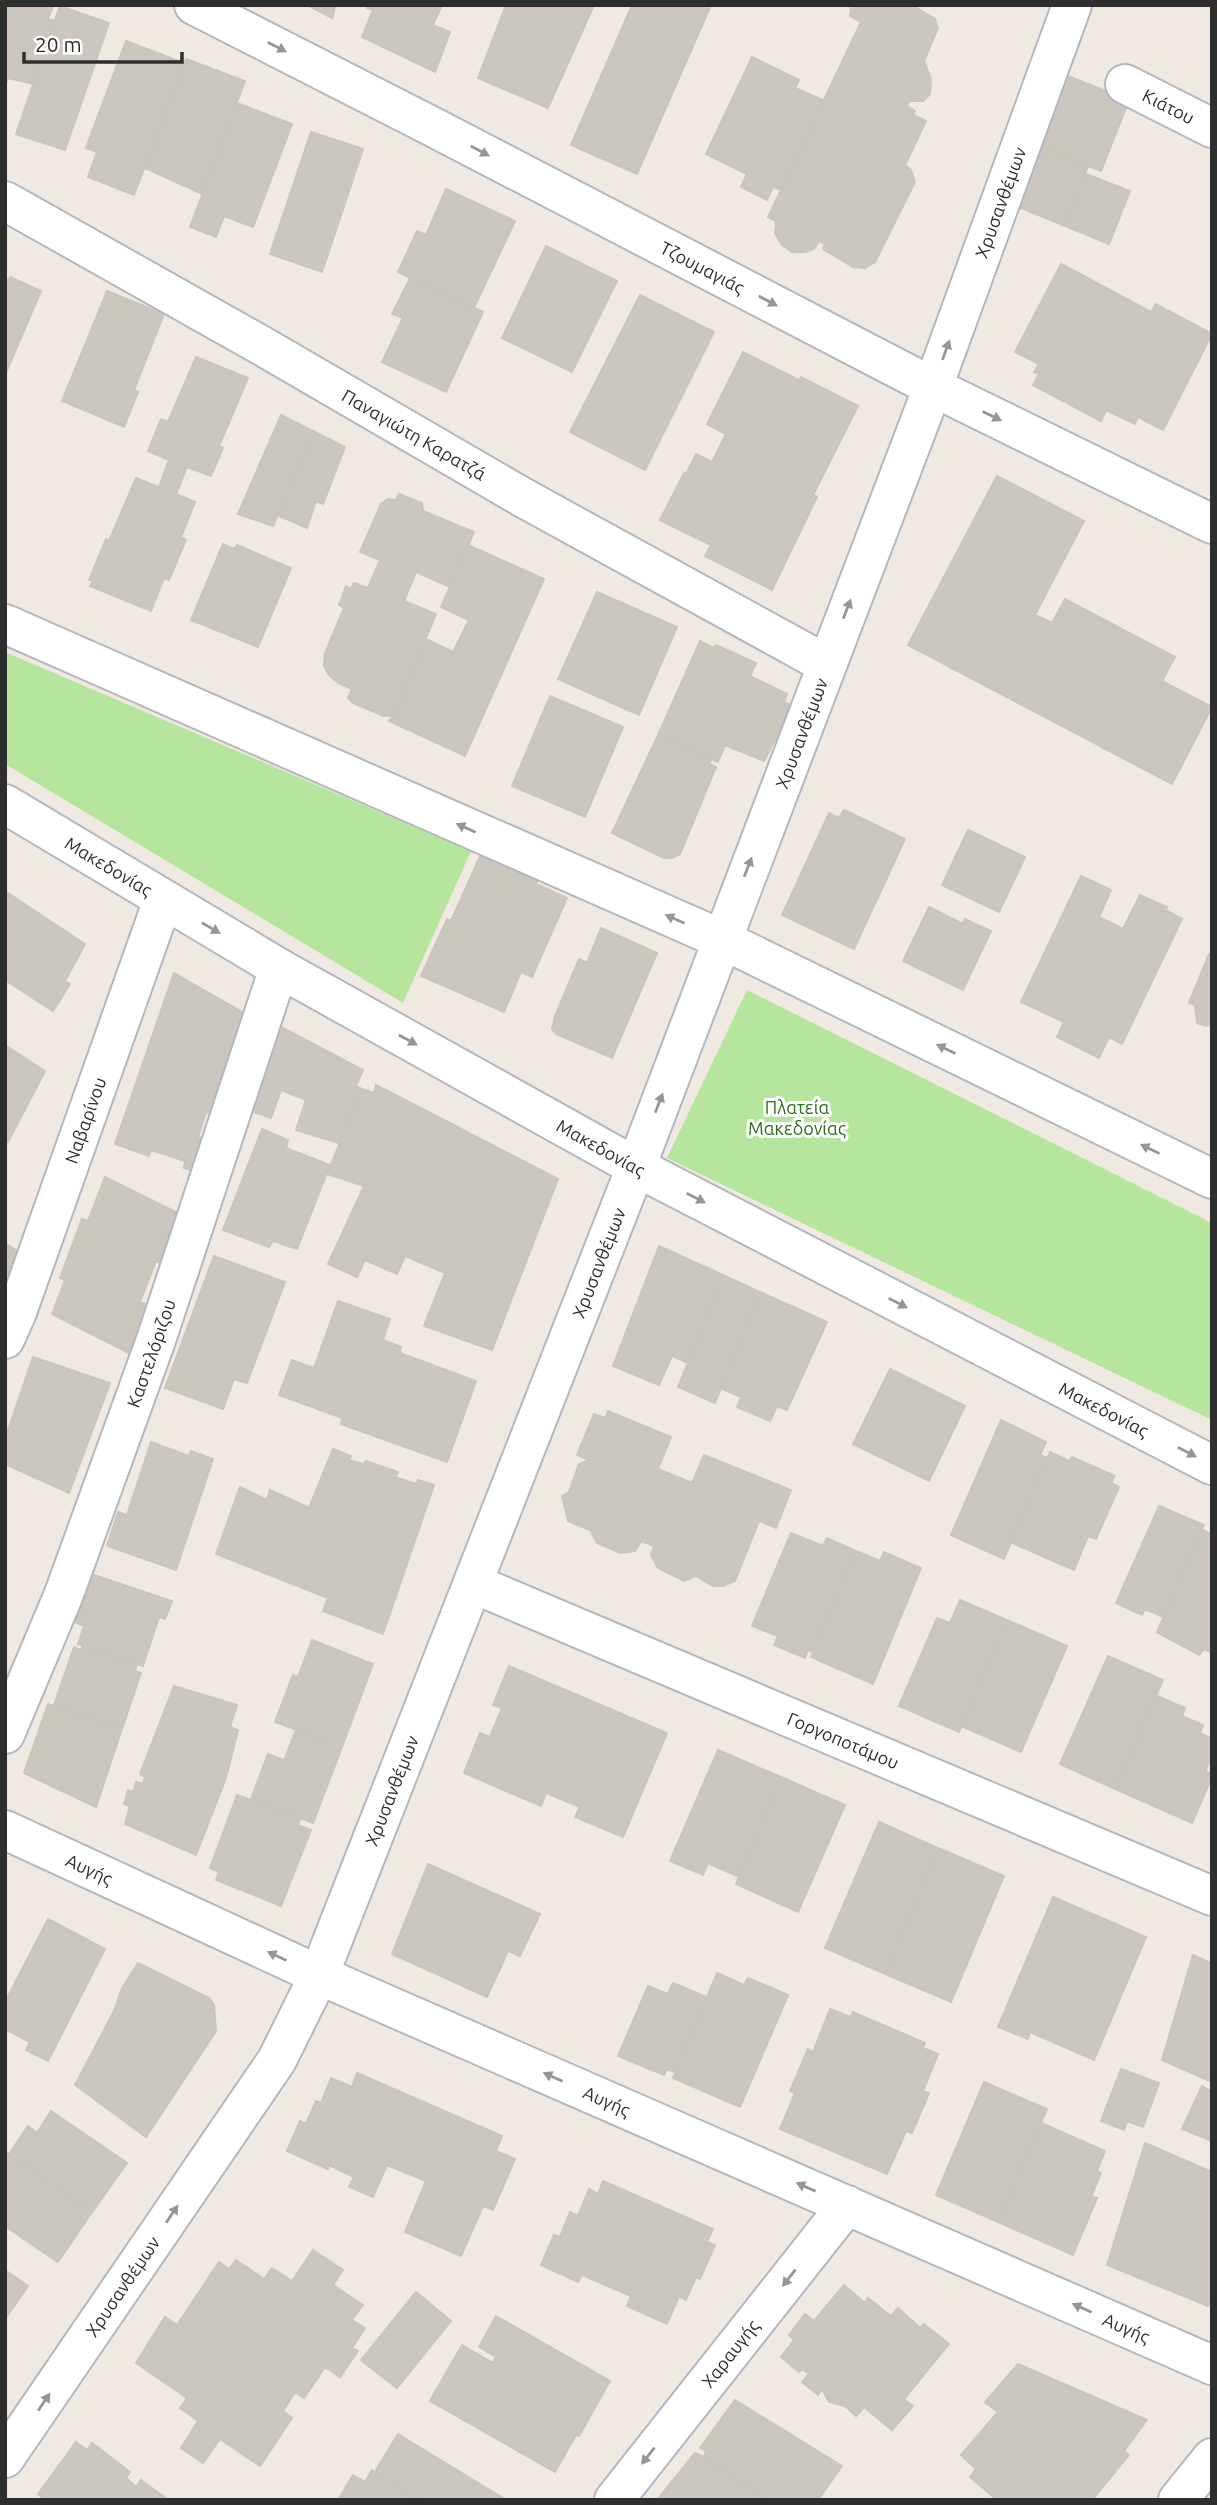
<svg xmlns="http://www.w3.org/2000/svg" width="1217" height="2505" viewBox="0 0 1217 2505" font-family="Ubuntu,sans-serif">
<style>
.green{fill:#b6e59e}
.building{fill:#cbc7bf;stroke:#cbc5ba;stroke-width:2}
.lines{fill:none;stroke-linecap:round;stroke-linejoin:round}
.minor-casing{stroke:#b4b7c1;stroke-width:42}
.tertiary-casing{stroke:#b4b7c1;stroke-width:42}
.minor{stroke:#fff;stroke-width:38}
.tertiary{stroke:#fff;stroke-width:38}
.oneway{fill:#969696}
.labels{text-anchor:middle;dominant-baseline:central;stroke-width:6;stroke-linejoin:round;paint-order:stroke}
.street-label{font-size:18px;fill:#2e2e2e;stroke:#fff}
.park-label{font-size:18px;fill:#2c6e1b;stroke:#fff}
</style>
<rect width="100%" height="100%" fill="#efe9e1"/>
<path class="green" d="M5,652l466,199 -68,152 -398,-239z
M747,990l465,233v197l-545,-262z"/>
<path class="building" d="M5,5l48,1 -5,13 7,2 -21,63 -26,-6 -3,8z
M307,5h29l-4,13z
M370,5h72l-9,20 17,7 -15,40 -73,-35 11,-27 -6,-2z
M506,5h88l-46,103 -70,-30z
M632,5h79l-74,169 -66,-29z
M849,5h69l-1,3 18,11 3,9 -14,33 7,18 -1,15 -7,7h-14l-2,5 8,5 -2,4 13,6 -21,44 6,5 4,12 -40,80 -10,6 -12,-1 -30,-18 2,-5 -6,-3 -5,8 -9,3h-13l-10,-7 -7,-12 1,-12 -8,-4 93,-195 -11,-6 1,-6z
M60,6l49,17 -44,127 -49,-16z
M126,41l58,22 -50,132 -46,-18 9,-25 -11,-4z
M752,57l47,23 -4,8 28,12 -42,90 -8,-3 -6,13 -26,-13 6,-13 -41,-20z
M186,59l59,22 -43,113 -57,-26z
M1055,71l74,29 -28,71 -74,-30z
M237,103l55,21 -39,103 -29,-11 -8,21 -26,-10z
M311,132l52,17 -41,123 -52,-18z
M1027,141l61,25 -23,60 -61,-25z
M1086,174l44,17 -21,53 -44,-18z
M446,189l69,32 -41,87 -76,-36 19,-41 9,4z
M546,246l71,35 -45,91 -70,-34z
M1061,264l90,48 5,-8 56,30 -49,96 -25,-13 -3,7 -29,-14 -5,11 -68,-36 6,-11 -5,-2 5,-8 -24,-12z
M10,277l31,14 -36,84v-96l4,1z
M410,278l73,34 -37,80 -64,-30 21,-44 -11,-4z
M107,291l57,23 -30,76 4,2 -14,35 -62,-26z
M640,295l74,37 -69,138 -75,-38z
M743,352l56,28 2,-3 57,29 -45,89 4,2 -45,93 -67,-34 6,-11 -51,-25 24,-47 2,1 10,-20 16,8 14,-28 -19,-10z
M196,357l52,21 -29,68 4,2 -12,28 -24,-9 -11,27 19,8 -14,35 5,3 -17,40 -5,-2 -13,33 -61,-25 3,-5 -4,-1 17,-41 3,2 27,-63 23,9 10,-27 -21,-9 13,-32 7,3z
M281,415l34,17 -42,94 -35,-12z
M315,432l30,15 -22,57 -7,-3 -9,27 -30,-13z
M997,476l87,45 -49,94 17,8 13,-24 110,58 -13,24 50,26 -40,77 -264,-139z
M399,494l23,9 1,8 51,21 -24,55 -34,-15 -12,29 32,13 -42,102h-10l-31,-13 -5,-5 4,-9 -14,-6 -9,-8 -5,-9 1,-13 19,-45 -5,-3 7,-19 5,3 3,-6 14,5 12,-28 -20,-8 21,-48 7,-5 8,1z
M223,544l11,5 3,-4 54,23 -33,79 -67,-27z
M468,545l76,34 -79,177 -76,-35 5,-5 32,-77 27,13 16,-32 -28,-13z
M597,592l80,35 -38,88 -81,-36z
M700,641l14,7 2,-3 40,18 -6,13 37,18 -3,8 6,3 -12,29 -14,27 -39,-16 -7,17 -60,-27z
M550,696l73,31 -38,90 -73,-31z
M658,735l53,25 -2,4 7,3 -36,87 -8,4h-8l-52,-25z
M844,810l61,29 -51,110 -72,-34 47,-102 10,5z
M968,830l57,27 -26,55 -57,-27z
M481,854l57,25 -2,5 31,14 -35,79 -11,-5 -17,40 -83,-36 26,-57 4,2z
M1081,876l30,14 -12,27 24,12 17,-34 27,12 -1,3 16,9 -60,125 -13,-7 -10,21 -42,-21 7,-15 -43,-20z
M5,891l80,53 -20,37 5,3 -17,27 -48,-31z
M929,907l34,17 2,-5 26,12 -28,59 -60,-29z
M601,928l56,25 -45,105 -56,-24 -4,-5 3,-13 24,-57 8,4z
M1209,954l3,2v68l-6,2 -9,-3 -2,-18 -6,-2z
M174,973l75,43 -34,98 -9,-2 -8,25 9,3 -11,31 -12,-3 1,-7 -34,-11 -2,6 -34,-12z
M281,1027l82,43 -7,16 6,3 -23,54 -43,-13 10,-30 -25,-10 -10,28 -29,-10z
M5,1045l40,26 -37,71 -3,-2z
M376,1085l182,94 -66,171 -68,-24 21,-53 -40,-17 -8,18 -32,-14 -8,17 -29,-13 36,-78 -37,-12 35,-85 12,4z
M262,1129l26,11 -2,8 44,17 -33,84 -24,-8 -4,6 -46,-17z
M105,1177l77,38 -19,49 -7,-3 -16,41 7,3 -18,48 -77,-39 13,-34 -5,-2 22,-59 6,2z
M5,1243l20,13 -14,20 -6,-4z
M659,1246l64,29 -35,88 -16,-7 -13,29 -46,-19z
M214,1256l71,26 -38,101 -13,-4 -11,30 -58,-21z
M723,1275l37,17 -45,111 -37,-16z
M760,1292l67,30 -40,88 -10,-4 -7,15 -33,-14 4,-10 -19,-8z
M338,1301l52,18 -7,21 18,7 -1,6 76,28 -29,81 -106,-38 1,-6 -63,-23 13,-35 22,8z
M33,1357l77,26 -41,110 -64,-29v-25z
M890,1369l75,37 -36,75 -76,-37z
M608,1411l63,26 -13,32 34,14 12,-28 87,35 -15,38 -17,-7 -24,60 -12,5h-10l-17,-10 -12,5 -26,-13 -7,-13 3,-9 -13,-5 -6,10 -15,2 -23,-10 -7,-13 -22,-9 -6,-25 7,-4 10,-28 10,-4 -12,-5 17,-41 11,4z
M1001,1420l45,22 -6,13 7,3 -43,101 -53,-24z
M151,1442l38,14 2,-5 22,8 -37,111 -69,-24 11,-34 9,3z
M333,1449l18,7 -2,4 15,4 2,-3 32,11 -3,5 21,7 2,-4 16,5 -51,149 -60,-23 5,-13 -112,-44 24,-67 27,13 3,-10 39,18z
M1050,1452l19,9 3,-4 43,19 -4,7 8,4 -23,52 -8,-3 -14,34 -64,-28z
M1159,1506l45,19 -41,92 -18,-8 -3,6 -26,-12z
M1202,1529l10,6v118l-8,-4 -5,6 -42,-23z
M791,1533l32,13 4,-8 29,13 -43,101 -5,-2 -3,8 -31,-13 4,-9 -26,-10z
M856,1551l24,10 4,-9 37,16 -48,116 -62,-27z
M94,1575l78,26 -7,18 -6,-2 -16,49 -65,-22 6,-18 -9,-4z
M960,1600l47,20 -48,112 -60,-26 38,-88 13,5z
M1007,1620l60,26 -46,106 -60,-26z
M312,1640l61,24 -31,83 -67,-25 18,-47 5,2z
M83,1645l54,19 -2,7 6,2 -19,56 -68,-24 20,-58 7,3z
M1108,1656l55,24 -48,109 -55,-25z
M509,1666l158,67 -44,104 -48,-20 5,-10 -34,-14 -5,13 -77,-33 16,-40 10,4 12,-29 -9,-3z
M174,1686l63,19 -7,22 8,3 -12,48 -30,77 -71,-31 5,-18 -6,-2 4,-14 5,2 3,-10 7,2 2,-7 -5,-3z
M1155,1695l30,13 -3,8 21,9 -3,8 12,6v17l-7,15 7,3v3l-20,46 -77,-34z
M48,1704l74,25 -26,78 -72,-34z
M296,1730l46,17 -29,76 -62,-24 17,-45 16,6z
M718,1750l63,27 -42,100 -31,-14 -5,12 -33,-14z
M781,1777l64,28 -47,107 -62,-28z
M237,1795l63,23 -2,7 13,5 -30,76 -65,-26 3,-8 -9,-4z
M879,1822l59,26 -53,126 -60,-26z
M938,1848l66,28 -53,126 -66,-28z
M428,1864l112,50 -20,42 -12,-5 -21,46 -95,-43z
M1053,1897l93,40 -52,123 -64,-28 -2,7 -30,-12z
M48,1919l57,30 -57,112 -22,-11 4,-8 -25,-13v-27z
M1193,1955l19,9v118l-50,-22z
M138,1963l71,35 5,7 2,26 -70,106 -71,-52 39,-74 8,-23z
M717,1973l27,12 4,-7 40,17 -48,112 -67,-29z
M673,1983l34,14 -32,75 -8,-3 -3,6 -46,-19 30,-70 20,8z
M830,2009l21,8 2,-5 72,31 -2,5 15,6 -15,37 6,2 -17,40 -6,-2 -19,43 -107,-45 15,-36 -5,-2 18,-42 5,3z
M1121,2069l38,14 -16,44 -16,-6 -3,9 -23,-9z
M357,2073l145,63 -6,15 19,8 -22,51 -10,-4 -22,50 -56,-24 21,-51 -39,-16 -14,32 -24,-10 5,-10 -25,-12 -1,4 -41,-18 13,-30 6,3 10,-23 5,2 10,-25 21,9z
M984,2082l63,27 -49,113 -62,-27z
M1202,2086l9,5 1,-2v52l-30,-12z
M51,2111l76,52 -35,49 -83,-58 19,-28 9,7z
M1041,2123l64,28 -8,20 4,2 -10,24 6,1 -24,57 -75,-33z
M1145,2143l67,29v128l-4,6 -101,-41z
M5,2152l87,60 -34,50 -53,-36z
M603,2181l110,48 -6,13 8,3 -15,34 -4,-2 -10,23 -7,-4 -12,28 -40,-18 4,-10 -49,-21 -4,7 -37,-17 13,-30 6,2 10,-25 8,4 11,-27 9,5z
M313,2250l30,20 -10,15 30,20 -11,15 13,8 -13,20 6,3 -18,26 -15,-10 -21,31 -9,-6 -12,19 9,7 -32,48 -40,-27 -17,24 -22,-15 17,-27 -18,-13 7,-10 -51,-35 29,-46 12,8 42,-63 10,7 7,-9 28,19 8,-11 20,13z
M5,2270l23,16 -23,33z
M844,2285l21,18 3,-5 23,18 7,-8 22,20 4,-4 25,20 -45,55 9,7 -21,24 -28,-23 -8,9 -11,-10 -16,-4 -7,-13 -4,6 -16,-13 7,-8 -7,-5 -3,3 -18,-15 13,-17 -5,-5 16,-21 9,7z
M416,2292l35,29 -54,67 -36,-28z
M496,2316l114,65 -31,55 -3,-1 -21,37 -125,-71 32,-56 31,18 3,-6 -17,-10z
M1018,2364l129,56 -23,31 5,4 -37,45h-95l-27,-23 6,-8 -15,-14 37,-43 -13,-10z
M735,2400l107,66 -24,34h-50l-64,-43 2,-6 -6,-3z
M398,2434l108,66h-86l-45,-28z
M76,2442l11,8 5,-7 38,29 -4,6 10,9 5,-7 27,20h-122l-8,-6z
M695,2453l9,4 64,43h-111z
M372,2470l3,2 45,28h-82l15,-25 12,7z"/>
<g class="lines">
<defs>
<g id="minor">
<path id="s1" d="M194,5l243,124 496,258 279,137"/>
<path id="s2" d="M1125,84l87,44"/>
<path id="s3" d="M5,201l259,146 258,150 304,167"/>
<path d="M5,624l716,315 491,240"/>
<path id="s4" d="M5,804l274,164 357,199 576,298"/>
<path id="s5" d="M5,1339l12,-27 146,-412"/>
<path id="s6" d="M474,1584l738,312"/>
<path id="s7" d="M5,1734l59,-140 92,-254 123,-372"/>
<path id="s8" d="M5,2458l272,-398 42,-85 317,-808 297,-780 139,-382"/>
<path id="s9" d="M614,2500l233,-295"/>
<path d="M1178,2500l34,-42"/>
</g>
<g id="tertiary">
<path id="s10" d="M5,1830l314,145 893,390"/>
</g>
</defs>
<use href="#minor" class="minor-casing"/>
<use href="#tertiary" class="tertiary-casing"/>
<use href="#minor" class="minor"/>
<use href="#tertiary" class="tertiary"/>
</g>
<defs><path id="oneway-solid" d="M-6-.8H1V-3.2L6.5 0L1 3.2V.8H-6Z" transform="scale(1.75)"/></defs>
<g class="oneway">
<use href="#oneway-solid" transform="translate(277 47) rotate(27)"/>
<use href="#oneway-solid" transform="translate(480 151) rotate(28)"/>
<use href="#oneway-solid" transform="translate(768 301) rotate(28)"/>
<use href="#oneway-solid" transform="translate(946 350) rotate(-70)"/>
<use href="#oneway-solid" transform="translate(992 416) rotate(26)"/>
<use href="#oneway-solid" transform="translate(847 609) rotate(-69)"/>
<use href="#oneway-solid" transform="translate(466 828) rotate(-156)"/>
<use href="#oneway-solid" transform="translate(748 867) rotate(-69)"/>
<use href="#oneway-solid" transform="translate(675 919) rotate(-156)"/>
<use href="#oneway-solid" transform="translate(211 928) rotate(30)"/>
<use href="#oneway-solid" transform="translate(408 1040) rotate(29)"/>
<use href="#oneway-solid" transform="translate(946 1049) rotate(-154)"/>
<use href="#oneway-solid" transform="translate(659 1103) rotate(-69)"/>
<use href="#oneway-solid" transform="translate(1150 1149) rotate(-154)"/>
<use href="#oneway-solid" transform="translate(696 1198) rotate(27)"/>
<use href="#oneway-solid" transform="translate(898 1303) rotate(27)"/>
<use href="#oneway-solid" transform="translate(1187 1452) rotate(27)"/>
<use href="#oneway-solid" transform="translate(277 1956) rotate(-155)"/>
<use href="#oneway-solid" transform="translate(553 2077) rotate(-156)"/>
<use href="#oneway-solid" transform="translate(806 2187) rotate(-156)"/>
<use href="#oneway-solid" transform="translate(172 2214) rotate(-56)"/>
<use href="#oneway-solid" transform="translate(789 2278) rotate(128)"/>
<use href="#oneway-solid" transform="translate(1082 2308) rotate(-156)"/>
<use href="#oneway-solid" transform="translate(44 2402) rotate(-56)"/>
<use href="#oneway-solid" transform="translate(648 2456) rotate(128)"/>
</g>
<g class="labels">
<g class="street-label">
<text stroke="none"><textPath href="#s2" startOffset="49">Κιάτου</textPath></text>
<text stroke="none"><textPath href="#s8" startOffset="2476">Χρυσανθέμων</textPath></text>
<text stroke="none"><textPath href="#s1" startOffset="572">Τζουμαγιάς</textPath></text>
<text stroke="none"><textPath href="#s3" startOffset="471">Παναγιώτη Καρατζά</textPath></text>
<text stroke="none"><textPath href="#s8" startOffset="1909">Χρυσανθέμων</textPath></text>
<text stroke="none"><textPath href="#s4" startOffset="121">Μακεδονίας</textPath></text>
<text stroke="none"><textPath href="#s5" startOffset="233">Ναβαρίνου</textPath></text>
<text stroke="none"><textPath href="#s4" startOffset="688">Μακεδονίας</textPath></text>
<text stroke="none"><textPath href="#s8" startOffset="1342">Χρυσανθέμων</textPath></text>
<text stroke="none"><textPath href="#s7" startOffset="408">Καστελόριζου</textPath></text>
<text stroke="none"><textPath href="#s4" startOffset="1255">Μακεδονίας</textPath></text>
<text stroke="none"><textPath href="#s6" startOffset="401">Γοργοποτάμου</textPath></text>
<text stroke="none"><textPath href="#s8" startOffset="775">Χρυσανθέμων</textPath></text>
<text stroke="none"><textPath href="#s10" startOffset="93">Αυγής</textPath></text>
<text stroke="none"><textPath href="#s10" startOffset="660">Αυγής</textPath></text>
<text stroke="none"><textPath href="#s8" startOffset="208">Χρυσανθέμων</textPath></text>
<text stroke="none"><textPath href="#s10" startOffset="1227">Αυγής</textPath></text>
<text stroke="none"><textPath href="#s9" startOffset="187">Χαραυγής</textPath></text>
</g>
<g class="park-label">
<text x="797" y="1107">Πλατεία<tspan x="797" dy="21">Μακεδονίας</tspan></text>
</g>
</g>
<rect width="1217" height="2505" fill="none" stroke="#2e2e2e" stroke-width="14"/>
<path d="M24 52v10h158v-10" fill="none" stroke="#2e2e2e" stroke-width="3.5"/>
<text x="35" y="52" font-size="21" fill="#2e2e2e" stroke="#ffffff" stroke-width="5" paint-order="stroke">20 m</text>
</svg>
